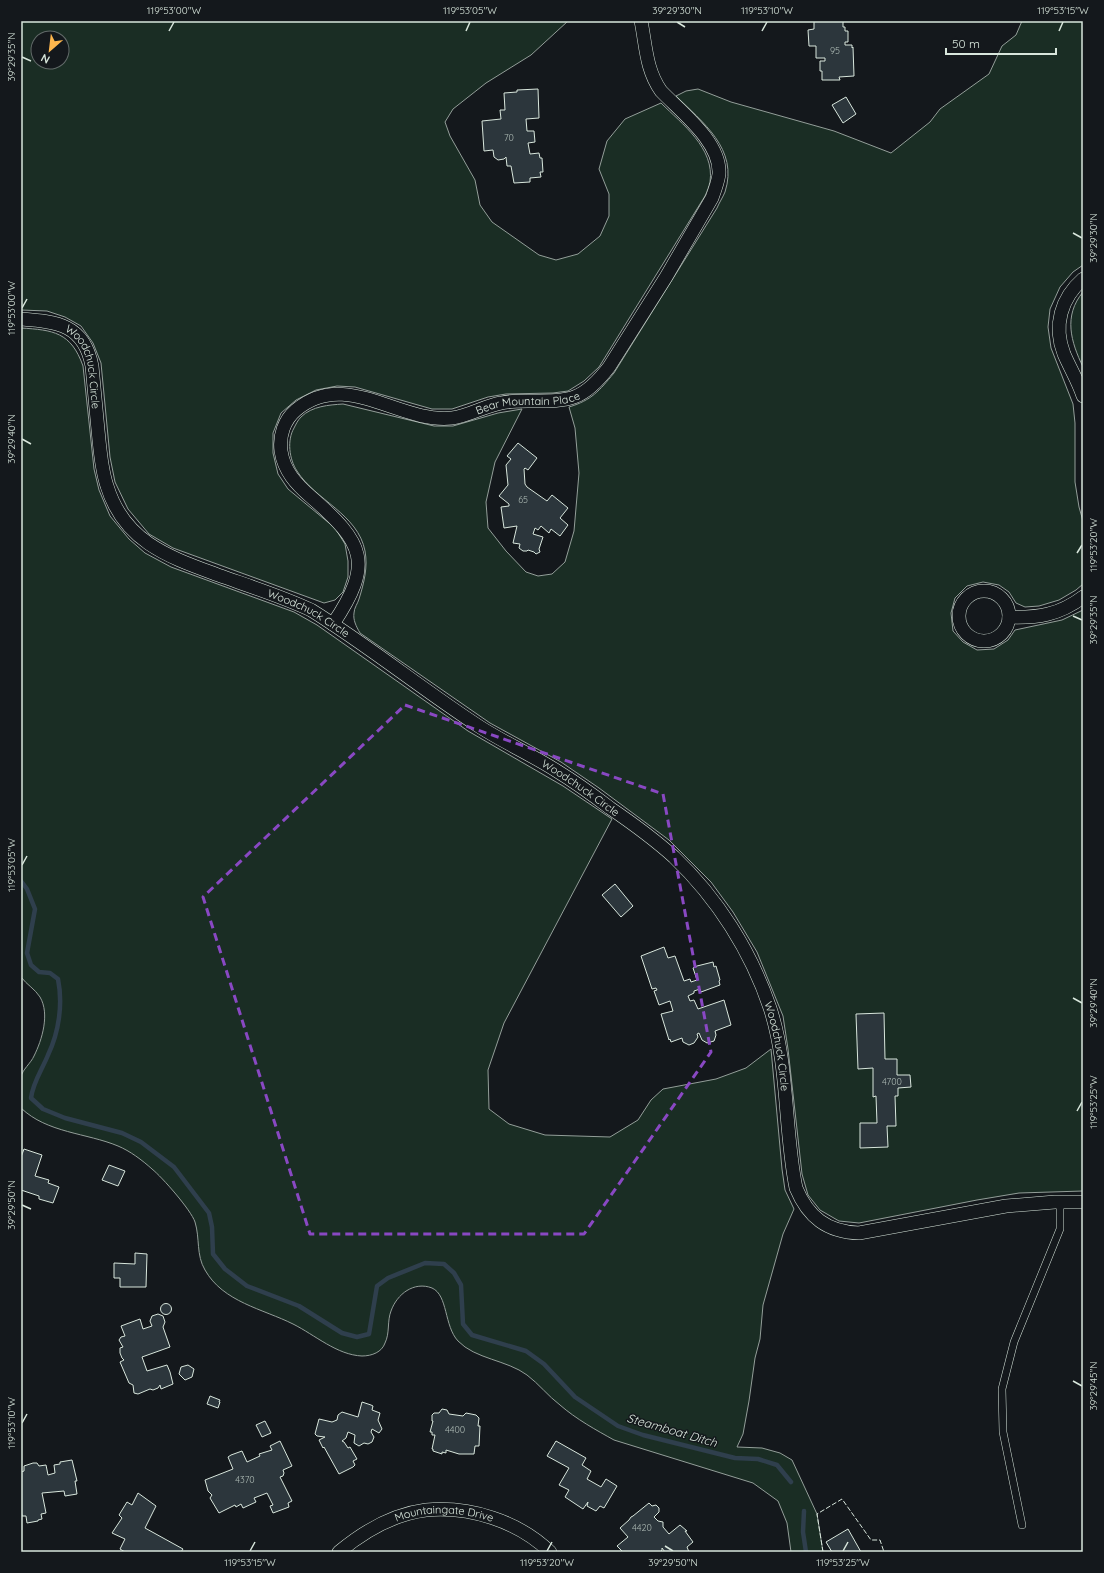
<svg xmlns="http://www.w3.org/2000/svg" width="1104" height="1573" viewBox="0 0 1104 1573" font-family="Quicksand,sans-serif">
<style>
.green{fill:#1a2d24;stroke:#939e99;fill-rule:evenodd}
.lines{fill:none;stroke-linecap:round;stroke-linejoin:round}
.stream{stroke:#2f3f4d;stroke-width:4.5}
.building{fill:#2c363c;stroke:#d8e6dc}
.service-casing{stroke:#d8e6dc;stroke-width:8}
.minor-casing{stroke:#d8e6dc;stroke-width:14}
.service{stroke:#14181c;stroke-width:7}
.minor{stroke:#14181c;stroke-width:13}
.fence{stroke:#d8e6dc;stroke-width:1;stroke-dasharray:5 2;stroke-linecap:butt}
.marked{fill:none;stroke:#8948c3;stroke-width:3;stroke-dasharray:8 5;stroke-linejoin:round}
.ticks{fill:none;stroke:#d8e6dc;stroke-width:1.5}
.labels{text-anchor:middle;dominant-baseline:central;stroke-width:3;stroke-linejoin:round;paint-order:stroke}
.number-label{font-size:9px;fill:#adbab4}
.street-label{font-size:11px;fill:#d8e6dc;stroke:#14181c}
.water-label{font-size:12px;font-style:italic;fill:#d8e6dc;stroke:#14181c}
.neatline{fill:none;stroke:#d8e6dc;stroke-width:1.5}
.ticks-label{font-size:10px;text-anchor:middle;fill:#d8e6dc}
</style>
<rect width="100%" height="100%" fill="#14181c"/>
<path class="green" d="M21,21h547l-37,34 -45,28 -33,26 -8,13 5,14 25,44 5,25 12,17 47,33 17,5 22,-6 22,-18 9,-20v-22l-10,-25 8,-28 18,-22 36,-16c21,21 54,45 49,79 -1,4 -3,10 -5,14l-106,171 -15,14 -16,10 -15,2 -47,1 -18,3 -36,12h-20l-77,-22 -18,-1 -21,4 -20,10 -15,13 -8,20v20l5,21 10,15 47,39 10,16 3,17v16l-5,15 -8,8 -11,3 -151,-55 -24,-14 -21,-25 -13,-27 -5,-25 -9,-94 -8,-20 -12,-17 -16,-9 -18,-6 -26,-1zM38,38h24v24h-24z
M1022,21h61v244l-10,7 -13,15 -10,22 -2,18 3,21 22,56 2,19v59l4,25 4,14v63l-7,6 -17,10 -20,6 -14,1 -9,-4 -7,-11 -10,-7 -16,-3 -16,4 -12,12 -4,15 2,18 10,11 14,8 17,-1 14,-9 7,-10 47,-10 21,-10v581l-64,2 -42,7 -118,23 -20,-2 -19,-11 -12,-15 -6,-21 -14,-125 -5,-33 -26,-64 -24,-40 -22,-30 -42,-42 -70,-52 -38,-26 -71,-39 -130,-90c-4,-7 -7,-13 -6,-20 0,-5 4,-10 5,-14 5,-16 9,-32 6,-48 -7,-37 -50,-51 -68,-80 -8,-12 -10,-31 -3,-43 2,-4 4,-8 7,-11 11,-11 28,-12 42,-13l91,22h19l45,-13 24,-4 -27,53 -9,40 2,26 18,23 20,21 12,4 14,-2 13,-12 9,-31 5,-58 -4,-45 -6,-21c23,-7 30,-16 45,-34l103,-165c2,-5 6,-11 8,-16 14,-43 -23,-70 -49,-96l10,-5 12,-2 33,13 103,29 57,22 39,-31 10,-13 49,-35 13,-28 14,-11z
M1083,292v75c-12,-25 -20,-51 0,-75z
M21,328c32,2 50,4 62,38l11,103 5,21 11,26 19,23 16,14 26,14 123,45 23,13 151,106 95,55 49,33 -108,204 -16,47 1,39 20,15 36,11 65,2 28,-17 13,-20 12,-11 53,-10 30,-11 25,-19 11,120 3,21 9,19 -11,25 -20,71 -3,34 -5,19 -6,43 -6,33 -6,13 25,1 18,5 12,7 25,54 6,38h-32l-4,-29 -9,-22 -25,-18 -139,-43c-18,-10 -38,-21 -54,-35 -12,-9 -21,-21 -33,-30 -20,-15 -52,-16 -69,-34 -14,-15 -10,-46 -26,-53 -18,-7 -35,6 -41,23 -4,10 -1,22 -6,32 -3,9 -13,13 -23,13 -25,-1 -47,-21 -69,-32 -30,-15 -70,-22 -88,-54 -9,-15 -5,-32 -10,-48 -4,-12 -33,-45 -43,-53 -10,-9 -22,-18 -34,-23 -31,-13 -71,-13 -97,-38 0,-10 -2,-21 0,-31 1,-7 10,-14 13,-21 8,-16 16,-42 6,-59 -5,-8 -13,-12 -19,-20z"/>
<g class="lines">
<path class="stream" d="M21,881l6,8 8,20 -8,44 4,12 8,7 11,1 8,6c5,25 1,53 -10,76 -6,15 -15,27 -17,43l12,11 22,9 57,15 19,9 33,25 35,46 3,14 1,27 12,15 22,17 52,20 43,27 15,4 12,-3 8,-48 11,-8 37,-15 19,1 10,9 7,12 2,39 9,11 54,16 18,13 31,33 43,29 25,9 92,23 23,1 19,6 14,17
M804,1511l-1,21 3,20"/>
</g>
<path class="building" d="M814,21h31l-2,1v5h2v4h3v11h-3v3h7v3l1,-1 1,29 -15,1 1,3h-18v-9h-2v-10h5v-3h-9v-12h-7l-1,-16 6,-1z
M538,89l1,29 -13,1 1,12h7l1,11 -7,1 2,11 9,-1 1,5h2l1,14h-3l1,5 -11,1v4l-16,1 -3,-17h-4l-1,-9 -2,2 -6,1 -4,-3 -1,-7 -9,1 -2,-30 19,-2 -1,-9h5l-1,-17 13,-1v-2z
M846,97l10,17 -13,9 -11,-18z
M518,443l19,15 -9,12 -3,-2 -1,1 1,15 2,3 20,14 5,-6 16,13 -8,10 8,7 -8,11 -9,-7 -2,4 -8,-7 -3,4 -3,-2 -2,6 10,3 -4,12 1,3 -4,2 -2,-2 -6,-2 -1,1h-4l-4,-3 1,-4 -7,-1 4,-17 -13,2 -3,-21 8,-1v-2l-10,-8 9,-11 -2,-20 5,-6 -4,-3z
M615,884l18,22 -12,11 -19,-22z
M664,947l4,11 7,-2 9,25 6,-2 1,3 6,-2 -4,-12 4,-2 16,-4 1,5 2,-1 4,14 -1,1 1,4 -19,7 -1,-3 -6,2v2l-6,3 2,5 4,-1 4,9 26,-9 7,25 -16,6 1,4 -2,6 -7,2 -5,-3 -3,-7 -2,1 1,3 -4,6 -5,2 -6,-3 -1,-4 -11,4 -1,-3 -1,1 -8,-26 12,-3 -3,-10 -11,4 -5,-14 3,-1 -1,-2 -4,1 -11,-33z
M884,1013l1,46h12v16h13l1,12 -13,1v8h-3l1,30h-9l1,21 -28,1v-25h17l-1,-27 -3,1v-29l-15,1 -2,-55z
M24,1149l18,6 -7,21 14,4 -1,3 11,4 -6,16 -14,-4v-3l-18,-6v-33z
M109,1165l16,6 -7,15 -16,-6z
M135,1253l12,1 -1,33h-26v-9h-6v-15l21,1z
M160.5 1309a5.5 5.5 0 1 1 11 0a5.5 5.5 0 1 1-11 0Z
M158,1314l5,2 2,6 -2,5 7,20 -28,10 5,14 20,-6 3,7 3,12 -12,5 -1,-4 -2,3 -5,2 -3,-1 -12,5 -4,-1 -1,-8 -4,-2 -9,-21 4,-2 -2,-2 -2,-5v-5l3,-1 -4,-7 2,-3 4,-1 -4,-10 19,-7 3,10 9,-3 -2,-5 2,-5z
M188,1365l6,4 -2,8 -7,3 -6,-6 2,-7z
M210,1396l10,4 -1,2h1l-2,6 -11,-4z
M362,1402l9,3 2,1 -1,4 8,3 -2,7 4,9 -3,4 -7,-4 -1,3 3,5 -2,5 -4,2 -4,-1 -5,3 -5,-3 1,-8 -7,-3 -2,6 -4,3 2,1 4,6 2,-1 7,12 -4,2 2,4 -2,2 -14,7 -15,-27 -1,1 -4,-8 6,-3 -8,-1 -2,-2 4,-15 13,3 5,-2 1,-5 4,-3 16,5z
M442,1409l5,1 2,4 14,2 3,-3 10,2 3,3 -1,8h2l-1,20h-4l-1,8h-15l-13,-4v3l-4,-1v2l-9,-3v-2h-1l3,-14h-3v-3h-2l3,-11h-1v-6l2,-2h5z
M265,1421l6,12 -9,4 -6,-12z
M280,1441l12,25 -9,4 1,3 -1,3 -3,1 12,24 -4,2 1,4 -16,6 -3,-7 3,-1 -6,-12 -13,5 2,4 -13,6 -2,-4 -5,3 -1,-2 -16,8 -9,-15 2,-3 -4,-4 -3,-11 28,-11 -5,-12 3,-2 11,-4 5,11 13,-6 -1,-2 13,-4 -2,-4z
M556,1441l30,17 -4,7 9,6 -4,8 14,8 5,-8 11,7 -13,22 -4,-2 -4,5 -9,-5 1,-4 -5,7 -18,-12 4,-7 -10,-5 10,-17 -22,-12z
M72,1460l5,21h-2l2,13 -12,2 -1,-5 -22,2 4,20 -5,1 1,5 -4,1v1l-11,2 -1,-7h-4l-1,-6v-38l3,-1v-5l9,-3h4l2,3 7,-1 2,10 7,-2 -1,-8 6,-1v-2z
M138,1493l18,13 -11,22 38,21 -2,3h-56l-5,-3 5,-10 -13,-6 10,-15 -3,-3 8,-13 5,3z
M649,1503l3,3 4,-1 3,3v4l-5,5 4,4 5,1v5l6,7 11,-9 7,6h-2l8,11 -6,5 2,5h-24l-3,-4v2l-2,2h-37l-6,-6 11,-9 -8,-9 9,-8 2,-3 2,-1z
M848,1529l13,23h-29l-6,-10z"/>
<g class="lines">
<defs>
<path id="service" d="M1022,1525l-19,-93 -1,-43 12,-47 46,-113v-27"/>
<g id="minor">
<path d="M1083,279c-22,19 -30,47 -19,75 6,14 14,27 19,42"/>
<path id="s1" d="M21,319c36,3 63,5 71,47 2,21 4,42 6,64 2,19 3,38 9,56 17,56 62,71 111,89 31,11 63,21 93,35 58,36 112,80 169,117 25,16 52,28 77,44 18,11 36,24 53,37 22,15 44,31 64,49 43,41 77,94 96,151 19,58 14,121 26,180 12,29 31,44 63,45l147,-27 49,-4h28"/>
<circle cx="984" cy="616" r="25"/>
<path d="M1009,617c29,1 50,-2 74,-20"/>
<path id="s2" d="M333,624c41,-61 31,-81 -22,-127 -15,-13 -27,-26 -30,-46 -2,-15 3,-31 15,-41 50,-42 103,14 156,8 17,-2 32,-12 49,-15 8,-2 18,-2 27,-2 41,0 54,1 81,-34l57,-90 46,-79c3,-8 6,-16 7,-24 2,-32 -38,-62 -58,-83 -15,-21 -15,-45 -20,-70"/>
<path id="s3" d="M339,1552c24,-20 55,-38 87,-42 44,-4 92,11 124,42"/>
</g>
</defs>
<use href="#service" class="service-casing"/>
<use href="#minor" class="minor-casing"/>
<use href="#service" class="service"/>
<use href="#minor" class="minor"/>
<path class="fence" d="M823,1552l-6,-38 25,-15 29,41h9l4,12"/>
</g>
<path class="marked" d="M405,705l258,89 48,258 -127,182h-274l-107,-337z"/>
<path class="ticks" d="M677,22l8,5M169,31l5,-9M466,31l4,-9M762,31l5,-9M1059,31l4,-9M22,57l9,4M1073,233l9,5M22,308l5,-9M22,439l9,5M1077,553l5,-8M1073,616l9,4M22,865l5,-9M1073,998l9,5M1077,1111l5,-9M22,1205l9,4M1073,1381l9,5M22,1423l5,-9M665,1546l8,5M250,1551l5,-9M547,1551l5,-9M843,1551l5,-9"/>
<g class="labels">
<g class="number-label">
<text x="835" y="50">95</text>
<text x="509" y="137">70</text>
<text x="523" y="499">65</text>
<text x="892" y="1081">4700</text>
<text x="455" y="1429">4400</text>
<text x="245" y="1479">4370</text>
<text x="642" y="1527">4420</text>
</g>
<g class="street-label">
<text stroke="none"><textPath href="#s1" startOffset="92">Woodchuck Circle</textPath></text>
<text stroke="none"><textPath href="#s2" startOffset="493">Bear Mountain Place</textPath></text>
<text stroke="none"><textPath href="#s1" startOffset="463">Woodchuck Circle</textPath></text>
<text stroke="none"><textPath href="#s1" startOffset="787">Woodchuck Circle</textPath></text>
<text stroke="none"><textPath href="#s1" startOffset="1123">Woodchuck Circle</textPath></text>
<text stroke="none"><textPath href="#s3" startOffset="116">Mountaingate Drive</textPath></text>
</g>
<g class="water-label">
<text transform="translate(672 1430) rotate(16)">Steamboat Ditch</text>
</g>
</g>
<rect width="1104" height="1573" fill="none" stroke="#14181c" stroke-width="44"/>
<g transform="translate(50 50) rotate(208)"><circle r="19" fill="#14181c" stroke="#626a69"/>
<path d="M0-3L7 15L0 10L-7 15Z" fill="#ffb74d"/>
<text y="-6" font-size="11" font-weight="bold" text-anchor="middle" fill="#d8e6dc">N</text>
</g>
<path d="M946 48v6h110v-6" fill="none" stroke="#d8e6dc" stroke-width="2"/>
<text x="952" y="48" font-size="12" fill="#d8e6dc" stroke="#14181c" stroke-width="3" paint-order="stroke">50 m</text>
<rect x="22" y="22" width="1060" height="1529" class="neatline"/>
<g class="ticks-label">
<text x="174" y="14">119°53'00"W</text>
<text x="470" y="14">119°53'05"W</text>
<text x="677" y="14">39°29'30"N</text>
<text x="767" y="14">119°53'10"W</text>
<text x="1063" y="14">119°53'15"W</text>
<text transform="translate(11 57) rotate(-90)" y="4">39°29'35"N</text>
<text transform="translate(1093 238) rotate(-90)" y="4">39°29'30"N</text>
<text transform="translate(11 308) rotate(-90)" y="4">119°53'00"W</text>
<text transform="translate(11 439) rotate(-90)" y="4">39°29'40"N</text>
<text transform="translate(1093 545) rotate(-90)" y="4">119°53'20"W</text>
<text transform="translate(1093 620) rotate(-90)" y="4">39°29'35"N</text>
<text transform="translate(11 865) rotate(-90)" y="4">119°53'05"W</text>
<text transform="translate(1093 1003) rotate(-90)" y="4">39°29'40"N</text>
<text transform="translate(1093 1102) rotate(-90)" y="4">119°53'25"W</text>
<text transform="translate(11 1205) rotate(-90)" y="4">39°29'50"N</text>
<text transform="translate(1093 1386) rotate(-90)" y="4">39°29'45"N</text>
<text transform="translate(11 1423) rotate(-90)" y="4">119°53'10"W</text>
<text x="250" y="1566">119°53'15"W</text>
<text x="547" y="1566">119°53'20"W</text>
<text x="673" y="1566">39°29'50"N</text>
<text x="843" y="1566">119°53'25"W</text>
</g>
</svg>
